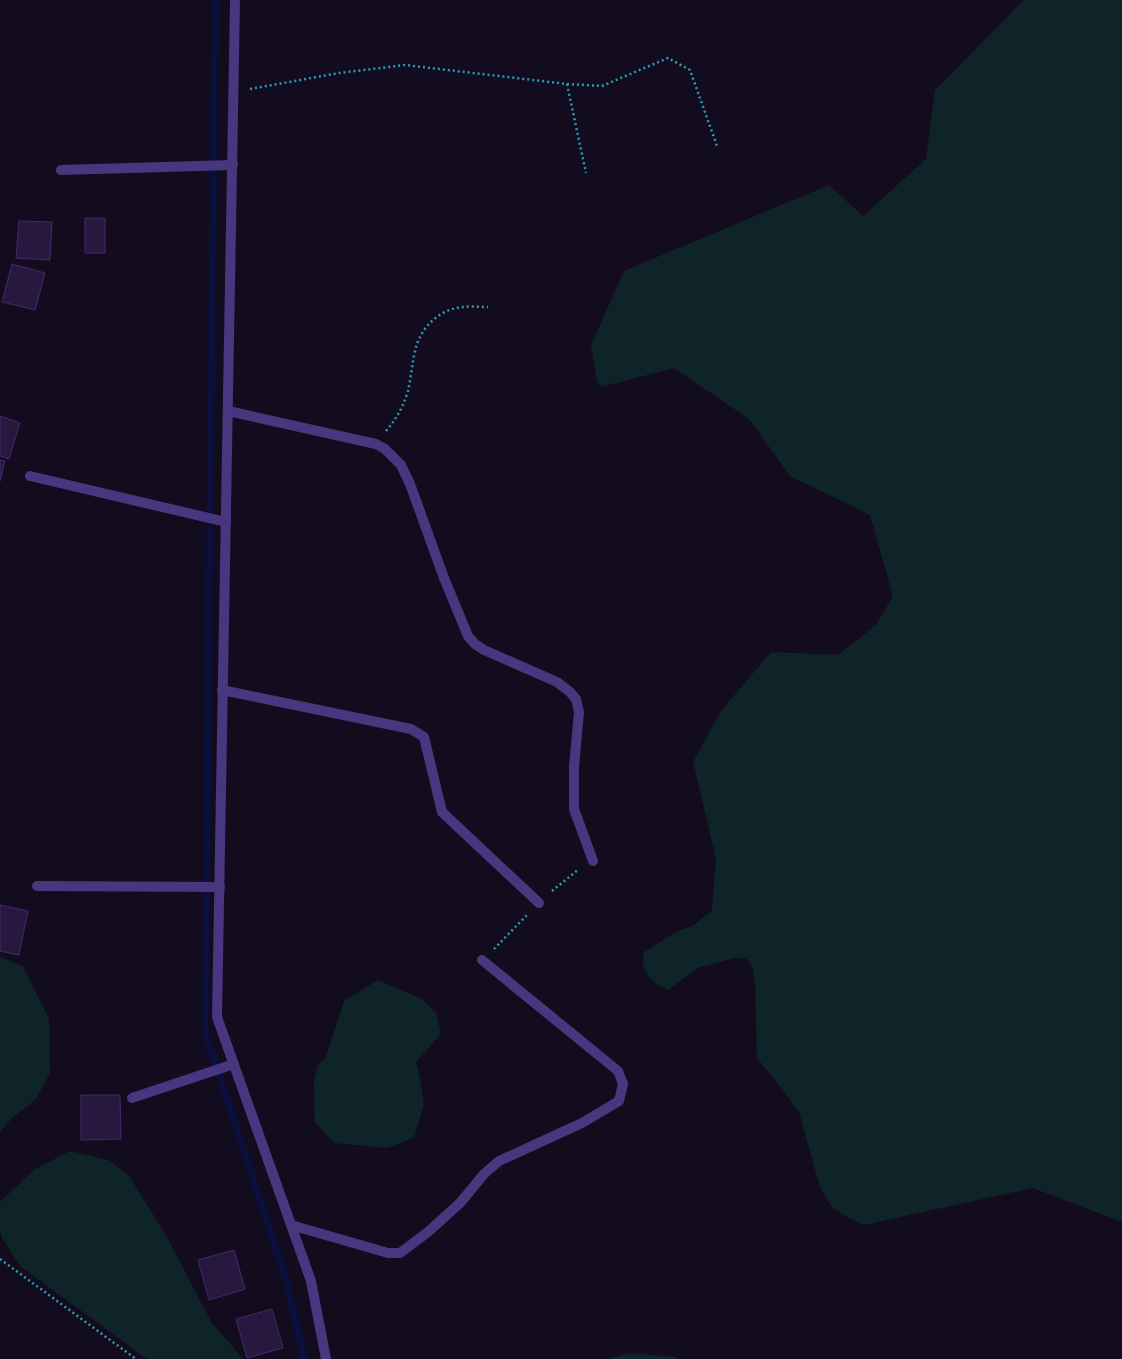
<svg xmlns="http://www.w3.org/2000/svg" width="1122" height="1359" viewBox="0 0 1122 1359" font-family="'Sofia Sans Condensed',sans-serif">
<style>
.green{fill:#0f2428}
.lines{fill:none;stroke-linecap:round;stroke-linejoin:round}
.stream{stroke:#08103b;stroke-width:7}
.building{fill:#281840;stroke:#45296c}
.path{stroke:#2b9cb1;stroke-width:2.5;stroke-dasharray:2 3;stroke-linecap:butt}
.lane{stroke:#48367e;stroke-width:10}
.street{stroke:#48367e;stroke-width:10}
</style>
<rect width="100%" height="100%" fill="#130c1f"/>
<path class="green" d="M1024,0h98v1222l-89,-34 -169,37 -17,-8 -16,-11 -11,-19 -21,-75 -16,-22 -26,-32 -2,-77 -2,-12 -6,-10 -13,-1 -36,10 -30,22c-10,-4 -23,-14 -25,-25 -1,-4 1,-9 1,-13l32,-20 18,-7 18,-15 4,-52 -23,-96 28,-51 50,-59 67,3 38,-30 17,-29 -23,-81 -80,-39 -41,-57 -75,-51 -73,19 -4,-6 -6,-36 33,-74 205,-86 34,31 63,-57 9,-69z
M0,957l23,9 26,53 1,54 -14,26 -24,19 -12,14z
M378,980l44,19 14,14 5,21 -25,28 4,17 4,25 -10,34 -27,10 -53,-5 -19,-21 -1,-42 4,-16 7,-5 19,-58z
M70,1151l39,9 20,16 38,61 45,86 31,36h-96l-127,-93 -18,-28 -2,-8v-28l35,-33z
M629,1353l47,4 2,2h-70z"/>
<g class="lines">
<path class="stream" d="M215,0l-10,1032 81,247 18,80"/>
</g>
<path class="building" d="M85,218h20v35h-20z
M19,221l33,1 -2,38 -34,-2z
M12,264l33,9 -10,37 -33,-8z
M0,416l20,7 -11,36 -9,-3z
M0,460l5,1 -5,20z
M0,905l28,6 -9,44 -19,-4z
M81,1095h39l1,44 -40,1z
M234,1250l11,39 -36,11 -11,-40z
M272,1309l11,39 -36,10 -11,-39z"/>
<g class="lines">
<path class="path" d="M567,84l19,89
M250,89l89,-16 66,-8 162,19 35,2 66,-28 22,12 27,76
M386,431c11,-13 17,-24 22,-40 3,-13 4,-27 7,-40 5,-23 24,-42 48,-44 8,-1 17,0 25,0
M552,891l27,-22
M494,949l33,-34
M0,1259l136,100"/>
<path class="lane" d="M61,170l172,-5
M228,411l148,33 9,5 16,16 9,19 34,94 24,58 7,8 9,6 73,32 13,10 6,7 3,13 -5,54v43l19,52
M30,476l196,46
M222,690l189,39 13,8 18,75 97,91
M37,886l183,1
M132,1098l102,-34
M291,1225l97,28h12l28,-21 32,-29 24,-29 15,-13 83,-38 37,-22 4,-17 -5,-13 -136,-111"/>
<path class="street" d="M235,0l-18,1017 94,264 15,78"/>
</g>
</svg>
